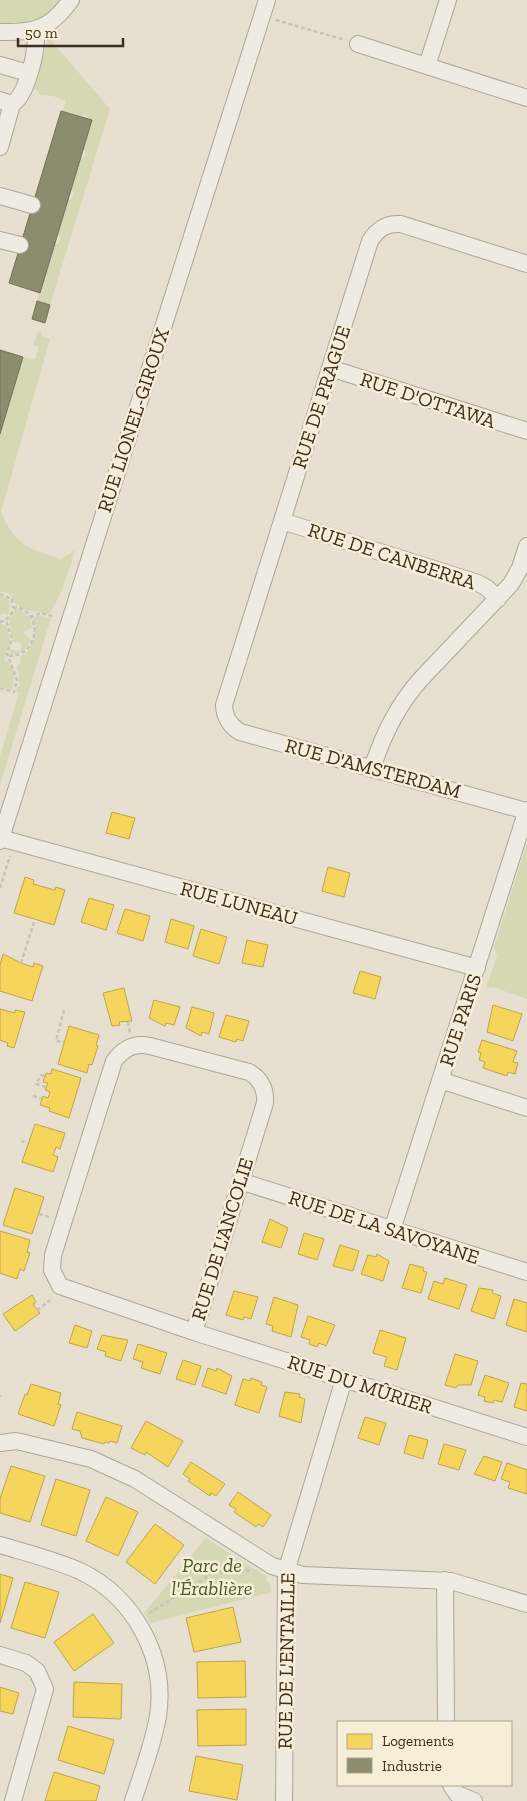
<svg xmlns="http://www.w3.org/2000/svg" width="527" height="1801" viewBox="0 0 527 1801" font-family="'Zilla Slab',serif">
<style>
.green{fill:#d6d7b3}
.homes{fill:#f6d55c;stroke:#bea34a}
.industry{fill:#8c8c6e;stroke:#747057}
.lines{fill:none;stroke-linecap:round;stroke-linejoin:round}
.minor-casing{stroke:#ada599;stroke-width:18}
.path{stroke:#c8c2b9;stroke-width:2.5;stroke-dasharray:4 2.5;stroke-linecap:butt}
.minor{stroke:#efebe3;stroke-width:16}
.labels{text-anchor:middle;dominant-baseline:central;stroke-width:5;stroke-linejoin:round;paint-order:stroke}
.street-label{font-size:20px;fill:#3d2e20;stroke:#f7eed8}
.park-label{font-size:20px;font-style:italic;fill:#4d5a26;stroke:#f7eed8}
</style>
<rect width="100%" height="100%" fill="#e7e0d1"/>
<path class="green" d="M0,0h61c-16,24 -35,24 -61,25z
M49,38l61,71 -60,196 -13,-4 18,-58 3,1 3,-8 -4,-1 11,-36 3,1 3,-8 -4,-1 11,-34 3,1 2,-8 -3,-1 9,-29 -6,-2 1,-3 -3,-1 -1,3 -20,-6 3,-10 -13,-5 -13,-1 -6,-10z
M38,331l4,1 -1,4 9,3 -49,173c14,33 28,37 60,47l14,-9c-3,12 -19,61 -27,64 -10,-3 -26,-2 -33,-11 -3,-3 -3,-6 -7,-10l-8,-1v-158l23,-77 12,2 4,-12 -6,-2z
M0,596l7,2 4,5 -3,12 -4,-2 -4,2z
M20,609l10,10 2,9 -9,4 8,8 -8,12 -11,3 -3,-2 1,-4 10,2 2,-5 -3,-4h-6l-4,-23 6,-9z
M38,615l13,3 -51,167v-29l19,-63 -3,-3 4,-5 -3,-18 4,-5 -1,-5c15,-9 18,-23 13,-39z
M0,623l7,3 3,16 -6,19 5,1c6,10 7,17 3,28l-12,-4z
M527,843v156l-31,-11 -10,-1 11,-31 -3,-9z
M206,1538l61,39 -2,2 5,5 1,8 -120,31 -7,-10z"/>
<path class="homes" d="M112,812l23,6 -6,21 -23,-6z
M328,867l22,6 -6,24 -22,-6z
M25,877l9,3 -1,4 22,6 1,-3 9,3 -11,35 -40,-12z
M89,898l25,7 -8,25 -25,-8z
M125,909l25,7 -7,25 -26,-8z
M171,919l23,7 -6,23 -23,-7z
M201,929l26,8 -8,27 -26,-8z
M247,940l21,5 -5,22 -21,-4z
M3,954l18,9 12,4 1,-4 9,3 -11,35 -32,-10v-26z
M360,971l21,6 -6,22 -22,-6z
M124,988l8,33 -13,1 1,3 -8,1 -9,-33z
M154,1000l26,7 -6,18 -8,-2 -1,3 -16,-8z
M493,1005l29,9 -9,27 -26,-9z
M192,1007l22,6 -5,21 -7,-2 -1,4 -15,-8z
M0,1009l15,4v-3l10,2 -11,36 -7,-2 1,-3 -8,-3z
M226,1015l23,6 -6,20 -6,-2 -1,3 -17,-5z
M69,1026l30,9 -3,10 2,1 -6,19 -3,-1 -2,9 -29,-9z
M482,1040l35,11 -4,11 5,1 -3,11 -7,-2 -1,4 -24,-8 2,-6 -6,-2 2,-7 -3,-1z
M52,1069l29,9 -12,40 -20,-7 1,-3 -10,-3 3,-9 5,2 2,-6 -5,-2 3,-7 -5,-1 3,-9 5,1z
M35,1124l30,9 -5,16 -4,-2 -3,8 5,2 -5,15 -31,-10z
M15,1188l29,9 -12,37 -29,-9z
M270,1219l18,9 -7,20 -19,-6z
M0,1231l30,9 -3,12 3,1 -6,18 -4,-2 -3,10 -17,-6z
M304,1233l20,6 -7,21 -19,-6z
M340,1245l19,6 -6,20 -20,-5z
M377,1254l12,7 -6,20 -22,-7 7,-19 8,2z
M410,1264l14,4 -1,3 4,1 -6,21 -19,-5z
M445,1278l22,7 -8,24 -31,-10 6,-18 9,3z
M479,1288l14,2 -1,3 9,3 -7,23 -23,-8z
M234,1291l24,6 -7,22 -7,-2 -1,3 -17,-5z
M32,1295l4,7 -3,2 7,9 -25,18 -12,-17z
M274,1297l24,8 -7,32 -19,-6 1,-5 -7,-2z
M514,1299l13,4v29l-21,-7z
M308,1316l27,9 -9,21 -7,-3 -2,4 -8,-3 1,-4 -9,-3z
M75,1325l17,6 -5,17 -18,-5z
M380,1330l26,8 -9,32 -13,-4 3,-9 -14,-4z
M102,1335l26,5 -7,21 -16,-5 1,-4 -9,-3z
M138,1344l29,9 -7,21 -19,-6 2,-6 -10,-3z
M455,1354l23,7 -7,24h-13l-2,3 -11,-3z
M183,1360l18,6 -6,19 -19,-6z
M208,1368l8,3 1,-3 15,8 -6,18 -24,-8z
M485,1375l24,8 -7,19 -8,-2 -1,3 -9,-2 1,-4 -7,-2z
M251,1378l11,4 -1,3 6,2 -8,26 -24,-8 8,-26 7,2z
M521,1383l6,1v27l-13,-4z
M31,1384l30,9 -3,11 3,1 -7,21 -36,-12 7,-20 2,1z
M285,1392l15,2 -1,3 6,2 -4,24 -22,-7z
M77,1412l45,14 -5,17 -7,-2 -1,2 -4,-1 -1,2 -22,-6 -2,-7 -8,-2z
M365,1417l21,6 -7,22 -21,-7z
M146,1421l37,20 -15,26 -22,-15 -1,3 -14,-7z
M409,1435l19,5 -5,19 -19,-6z
M444,1444l22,6 -7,20 -21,-6z
M484,1456l18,6 -7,19 -21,-7z
M191,1462l34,22 -9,12 -5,-3 -1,3 -22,-15 2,-2 -7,-5z
M507,1463l20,7v24l-19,-6 2,-6 -9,-3z
M11,1466l34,10 -15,46 -30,-9v-14z
M56,1479l34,11 -14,46 -35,-11z
M238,1492l33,23 -8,12 -5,-3 -2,3 -22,-15 2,-3 -7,-4z
M106,1497l32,15 -20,44 -32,-15z
M155,1524l29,21 -29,39 -29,-22z
M0,1574l13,4 -13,45z
M25,1582l34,10 -14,46 -34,-10z
M233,1607l8,35 -47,10 -8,-34z
M93,1614l21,29 -40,28 -20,-29z
M245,1661l1,36 -48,1 -1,-36z
M74,1682l48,2 -1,35 -48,-2z
M0,1687l19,6 -6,21 -13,-3z
M246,1709v36l-48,1 -1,-36z
M68,1726l46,14 -10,34 -46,-14z
M196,1756l47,9 -6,35 -48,-9z
M54,1772l46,14 -4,15h-51z"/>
<path class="industry" d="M61,111l31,9 -52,173 -31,-10z
M37,301l13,4 -5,18 -13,-4z
M0,350l23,7 -23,77z"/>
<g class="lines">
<defs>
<path id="minor" d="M0,32c35,1 50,-3 71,-32
M358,44l169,54
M0,65l28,8
M427,66l21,-66
M0,100l12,4 -12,43
M12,104c15,-8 27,-58 23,-74
M0,196l32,9
M0,240l20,5
M330,368l197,63
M282,521l196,62 9,5 11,11
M372,769c10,-32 26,-64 48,-89l91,-96 9,-16 7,-22
M526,811l-286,-79c-10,-6 -16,-16 -16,-27l146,-464c8,-13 17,-18 31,-17l126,40
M0,838l477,130
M0,841l267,-841
M440,1080l87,28
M240,1181l287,91
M392,1230l135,-420
M194,1332l71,-229c1,-14 -4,-24 -16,-31l-99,-26c-16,-4 -27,3 -36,15l-61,194 -1,15 8,16 134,46 333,105
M0,1443l16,-2 9,2 66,16 44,20 137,87 31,9 148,6 76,23
M0,1545c27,8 55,15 80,26 54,26 87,86 78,145 -5,29 -16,57 -25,85
M445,1580l1,142
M0,1655l26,8 11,8 8,18 -32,112
M451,1785l6,9 17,7
M284,1801l2,-229 58,-193"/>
</defs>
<use href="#minor" class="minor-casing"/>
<path class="path" d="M276,20l69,20
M0,594l12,5 1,9
M30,617l10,-4 12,3
M0,622l6,-2 10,-13c28,6 23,50 -8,49
M0,688l14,4 3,-12 -10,-27 5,-14 -6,-19
M0,888l10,-32
M21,963l14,-44
M64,1010l-8,31 8,1
M128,1022l2,11
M44,1076l-3,-1 -5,9 10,3
M33,1096l9,3
M21,1141l7,2
M39,1214l10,3
M37,1310l15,-11
M0,1396l1,-1
M149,1613l55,-34 9,-9 7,2 32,-2"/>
<use href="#minor" class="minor"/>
</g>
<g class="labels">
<g class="street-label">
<text transform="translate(321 397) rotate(-72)">RUE DE PRAGUE</text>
<text transform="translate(428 400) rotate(18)">RUE D'OTTAWA</text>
<text transform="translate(133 420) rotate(-72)">RUE LIONEL-GIROUX</text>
<text transform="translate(392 556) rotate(18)">RUE DE CANBERRA</text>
<text transform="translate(373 768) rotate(15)">RUE D'AMSTERDAM</text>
<text transform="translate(239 903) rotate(15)">RUE LUNEAU</text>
<text transform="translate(460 1020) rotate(-72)">RUE PARIS</text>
<text transform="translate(384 1227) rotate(18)">RUE DE LA SAVOYANE</text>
<text transform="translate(222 1239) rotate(-73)">RUE DE L'ANCOLIE</text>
<text transform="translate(360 1384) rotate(18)">RUE DU MÛRIER</text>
<text transform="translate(286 1661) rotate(-89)">RUE DE L'ENTAILLE</text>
</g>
<g class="park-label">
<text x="212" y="1565">Parc de<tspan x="212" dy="23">l'Érablière</tspan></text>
</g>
</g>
<rect x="337" y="1721" width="175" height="65" fill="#f7eed8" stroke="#ada18e"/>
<rect x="347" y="1734" width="25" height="15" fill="#f6d55c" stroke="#ada18e"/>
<text x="382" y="1746" font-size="15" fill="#3d2e20">Logements</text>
<rect x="347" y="1758" width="25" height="15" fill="#8c8c6e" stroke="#ada18e"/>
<text x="382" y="1771" font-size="15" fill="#3d2e20">Industrie</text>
<path d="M18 38v8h105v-8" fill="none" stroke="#3d2e20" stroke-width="2.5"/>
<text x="25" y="38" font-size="15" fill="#3d2e20" stroke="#f7eed8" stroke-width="4" paint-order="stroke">50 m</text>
</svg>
